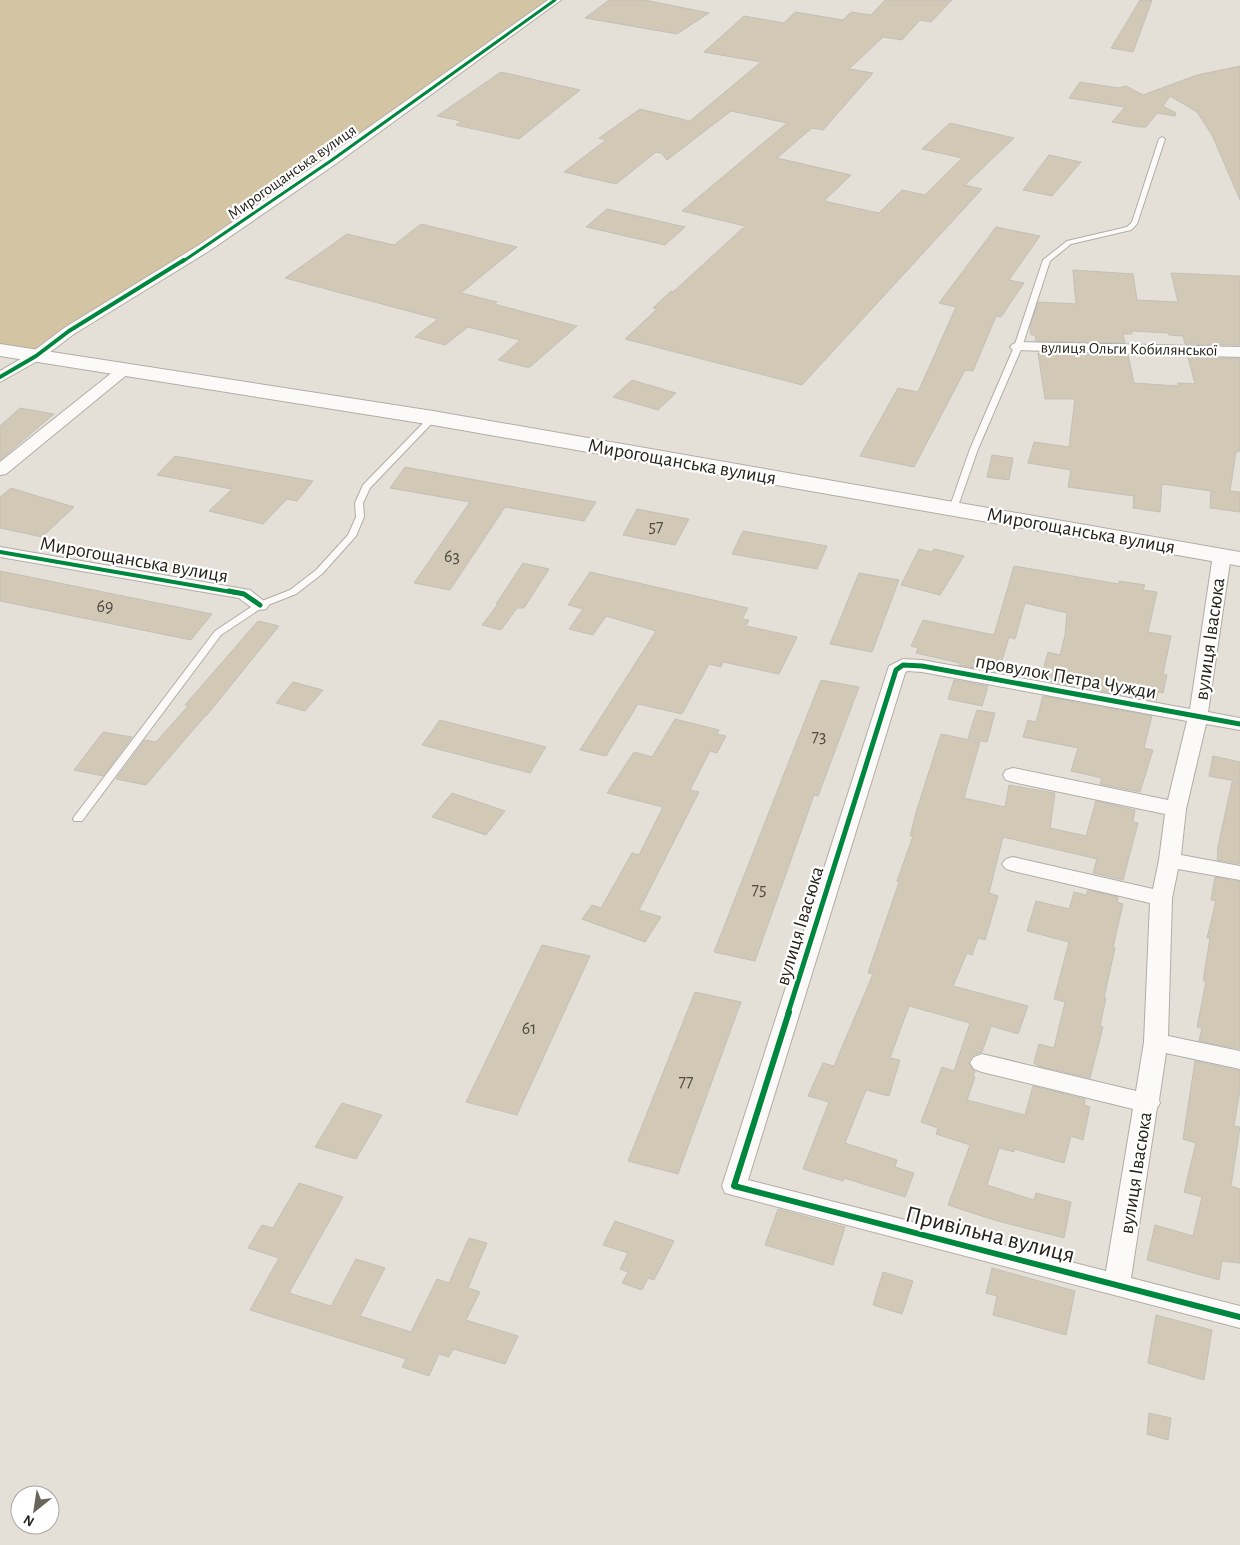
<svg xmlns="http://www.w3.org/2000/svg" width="1240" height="1545" viewBox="0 0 1240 1545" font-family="'Alegreya Sans',sans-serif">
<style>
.green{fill:#d3c4a4}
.building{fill:#d1c8b5;stroke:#c3c0b9}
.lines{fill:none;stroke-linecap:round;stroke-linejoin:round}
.lane-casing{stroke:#b1ada6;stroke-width:2}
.street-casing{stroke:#b1ada6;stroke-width:2}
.secondary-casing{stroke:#b1ada6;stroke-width:2}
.lane{fill:#fbfaf9;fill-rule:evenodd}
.street{fill:#fbfaf9;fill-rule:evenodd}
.secondary{fill:#fbfaf9;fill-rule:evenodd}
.cycleway-far3-casing{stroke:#fff;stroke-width:5}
.cycleway-far2-casing{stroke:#fff;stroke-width:6}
.cycleway-far1-casing{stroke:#fff;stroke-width:8}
.cycleway-casing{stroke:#fff;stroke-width:9}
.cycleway-far3{stroke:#00873e;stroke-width:3}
.cycleway-far2{stroke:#00873e;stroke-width:4}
.cycleway-far1{stroke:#00873e;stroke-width:5}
.cycleway{stroke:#00873e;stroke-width:6}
.labels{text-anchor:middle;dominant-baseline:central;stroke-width:4.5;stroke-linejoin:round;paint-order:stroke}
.far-street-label{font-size:16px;fill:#26231c;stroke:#fff}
.number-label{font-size:18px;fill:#514c42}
.street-label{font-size:20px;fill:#26231c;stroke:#fff}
.near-street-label{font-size:24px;fill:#26231c;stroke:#fff}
</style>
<rect width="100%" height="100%" fill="#e4e0d7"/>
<path class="green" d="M0,0h555l-223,160 -296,196 -36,-6z"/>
<path class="building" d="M609,0h36l64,13 -32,21 -92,-16z
M885,0h67l-21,22 -11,-2 -18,20 -19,-3 -34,32 24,4 -50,57 -11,-2 -35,30 74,17 -27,26 55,12 23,-23 23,5 37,-37 -40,-9 28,-26 64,15 -49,47 17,4 -180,196 -177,-46 32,-30 -4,-1 18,-17 2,1 72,-66 -63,-15 105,-88 -56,-12 -64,49 -6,-7 -5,-1 -40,32 -52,-12 42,-32 -7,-2 41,-29 50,12 71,-59 -57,-10 40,-36 40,7 11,-11 48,8 8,-8 20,3z
M1140,0h12l-19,52 -22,-4z
M1240,66v134l-28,-65 -15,-23 -27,-16 -7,10 13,7 -1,3 -18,-3 -11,14h-7l-27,-5 13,-15 -56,-9 11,-16 38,6 8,-2 17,9 54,-20z
M501,72l79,18 -61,49 -63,-14 5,-4 -24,-5z
M1049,155l32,7 -29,34 -29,-6z
M607,209l78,18 -20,18 -79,-18z
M421,224l96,23 -56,46 36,9 -3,2 83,22 -47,41h-4l-28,-7 22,-20 -52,-13 -23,18 -30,-8 23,-18 -153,-41 62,-44 47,11z
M996,227l44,9 -31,44 15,3 -23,34 -5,-1 -23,55 -8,-1 -51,97 -54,-11 38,-68 20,4 38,-85 -17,-4z
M1073,270l60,4 4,26 41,2 -7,-29 69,3v69l-55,-1 -2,-8 -14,-1 -1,-2 -36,-2v3h-9l2,9 -89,-2 -1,-6h-4l-1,-8 8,-25 38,2z
M1038,353l90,2 6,28 44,3v-3l17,1 -7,-27 52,2v92l-4,1 -6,39 10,1v20l-30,-4 1,-17 -49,-7 -2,28 -27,-4 1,-12 -66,-9 3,-17 -43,-7 6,-21 35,5 6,-48h-30z
M632,380l44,13 -18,17 -45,-13z
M20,408l34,6 -54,46v-34z
M992,455l21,3 -4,22 -22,-3z
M175,456l138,25 -16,20 -10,-2 -24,25 -54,-13 23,-22 -75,-14z
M405,467l82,15 109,20 -12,19 -79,-14 -55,83 -36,-7 56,-81 -80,-14z
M11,488l63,19 -32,30 -42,-9v-31z
M637,509l52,10 -14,26 -52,-10z
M743,531l84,15 -10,23 -85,-15z
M919,549l13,3 2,-3 30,7 -24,39 -39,-10z
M523,563l26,6 -25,39h-7l-16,22 -19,-5 16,-21h-2z
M1014,566l105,18v-3l26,4 -2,5 14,2 -9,40 23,4 -8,38 4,1 -4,18 -5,-1 -2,9 -108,-20 2,-9 -7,-2 5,-18 12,3 5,-20 2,-22 -42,-10 -10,36 -6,-2 -8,27 -5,-1 -3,8 -34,-6 1,-2 -44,-10 2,-5 -7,-2 12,-26 71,15z
M0,571l212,43 -21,26 -191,-39z
M590,572l158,36 -6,11 7,1 -3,6 51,11 -18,37 -56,-12 -2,5 -12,-3 -27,50 -44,-10 -32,52 -26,-6 76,-119 -50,-15 -13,19 -24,-6 14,-20 -15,-4z
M859,573l40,7 -27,72 -42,-8z
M258,621l21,5 -72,89h-1l-60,70 -30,-6 29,-39 11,2 33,-37h-4z
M821,680l38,7 -41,109 -4,-1 -59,166 -41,-9z
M954,680l34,6 -6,20 -34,-7z
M293,682l30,8 -18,21 -29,-8z
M1043,696l109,20 -8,32 9,2 -13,42 -40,-8 2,-6 -31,-7 7,-23 -55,-11 5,-17 8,2z
M977,710l18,3 -8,29 -19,-4z
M675,719l44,11 -2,4 9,2 -9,17 -7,-2 -20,39 9,2 -60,118 22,7 -16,25 -63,-23 10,-14 9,3 31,-55 7,2 24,-48 -56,-14 27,-41 18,5z
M440,720l106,27 -16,26 -108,-28z
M103,732l29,5 -29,39 -29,-6z
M941,734l39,8 -16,56 41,9 4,-22 46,8 -5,35 36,8 10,-35 39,9 -2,12 5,1 -15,57 -30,-7 4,-14 -94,-22 -14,56 9,3 -13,44 -7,-2 -6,17 -5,-2 -14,33 75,20 -10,28 -27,-8 -9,26 -9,3 -5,7 7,9 -2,5 2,1 -8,23 58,15 8,-29 52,13 -1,6 6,2 -7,33 -12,-4 -7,27 -50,-14v3l-15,-4 -12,37 47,15 2,-7 35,9 -7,36 -70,-18 -46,-15 22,-60 -34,-11 2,-6 -17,-6 21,-55 12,4 16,-48 -61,-17 -19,52 10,2 -11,36 -23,-6 -21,53 52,17 -2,7 19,6 -9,24 -61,-19 -1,3 -40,-12 26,-67 -21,-6 15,-33 11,3 39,-92 -5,-1 31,-91 -2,-1 16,-45h-3l7,-27z
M1213,756l27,6v20l-31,-6z
M1232,782l8,1v81l-23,-4 1,-8 -1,-1z
M452,793l53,18 -19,24 -54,-18z
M1215,877l25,5v167l-41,-8 3,-13 -5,-1 9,-46h-3l7,-43h-3l9,-37 -5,-1z
M1088,890l30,7 -1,5 6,2 -10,43 2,1 -11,50h2l-6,28 3,1 -13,51 -52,-12 -4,-3 5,-19 15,4 11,-46 -11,-3 15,-57 -42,-11 9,-30 33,8 5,-17 12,3z
M542,945l48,11 -73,159 -51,-13z
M695,992l46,10 -63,172 -50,-13z
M1195,1061l45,10v19l-6,36 6,1 -9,59 9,3v74l-18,-2 -3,19 -72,-20 8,-35 38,11 9,-39 -18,-5 12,-49 -13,-4z
M342,1103l40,12 -26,44 -41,-12z
M299,1183l44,14 -54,96 42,13 25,-47 29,9 -25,48 51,16 26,-53 12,4 20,-45 18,5 -19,45 12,4 -14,28 52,16 -13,28 -52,-15 -4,8 -10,-3 -10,22 -27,-9 4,-8 -156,-49 29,-52 -31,-10 14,-23 11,3z
M778,1209l67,18 -12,38 -68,-20z
M615,1221l59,20 -20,39 -6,-2 -6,12 -20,-7 6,-11 -8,-3 8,-16 -25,-8z
M992,1268l83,23 -9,44 -73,-20 4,-19 -11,-3z
M883,1272l30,9 -11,33 -29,-9z
M1156,1315l56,15 -8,50 -56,-17z
M1149,1413l22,5 -3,22 -21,-6z"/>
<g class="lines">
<defs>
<path id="lane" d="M1162,137l3,2 -28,85 -6,6 -60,14 -21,17 -28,86 -44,102 -21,60 -4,3 -3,-1 -1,-2 21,-60 44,-102 29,-87 24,-19 60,-14 5,-5 27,-83z
M430,416h3l4,2 -67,70 -7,15 1,14 -8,19 -34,38 -26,20 -33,13 -42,28 -139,186h-8l-1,-2 1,-2 141,-186 42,-28 33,-13 26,-20 32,-35 8,-18 -1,-14 8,-18z"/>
<path id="street" d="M548,0h13l-224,163 -128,88 -135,83 -33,25 -41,23v-11l31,-18 33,-25 135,-83 128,-88z
M1018,342l222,5v10l-227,-7 -3,-3 3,-3z
M124,365l5,2 3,3 -3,3 -123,101 -6,1v-13l119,-95z
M0,547l244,42 6,1 19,15 -3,4c-11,3 -18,-4 -27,-11l-239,-41z
M1222,550l6,1 3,4 -23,157 32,6v12l-34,-6 -20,85 -5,46 59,11v14l-62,-11 -6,29 -4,138 72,15v18l-74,-16 -7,47 1,3 -3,5 -26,170 109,28v22l-515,-135 -3,-7 167,-520 14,-7 19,1 268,49 23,-154 3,-4zM907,671l15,1 265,49 -19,79 -155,-32 -7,2 -3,5 3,5 7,2 152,32 -6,46 -6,29 -140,-32 -7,2 -4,5 4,5 7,2 137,32 -6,139 -8,49 -154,-37 -8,3 -4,6 4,6 8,3 151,37 -27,162 -358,-91 157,-507z"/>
<path id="secondary" d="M0,344l433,67 807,141v14l-807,-141 -433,-69z"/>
</defs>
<use href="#lane" class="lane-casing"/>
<use href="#street" class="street-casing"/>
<use href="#secondary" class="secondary-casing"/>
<use href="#lane" class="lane"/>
<use href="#street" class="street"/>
<use href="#secondary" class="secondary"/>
<defs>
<path id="cycleway-far3" d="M182,262l150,-102 223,-160"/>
<path id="cycleway-far2" d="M0,377l36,-21 33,-25 115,-71
M0,552l237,41"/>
<path id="cycleway-far1" d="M229,591l15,3 16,11
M788,1013l108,-343 7,-5 19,1 318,58"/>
<path id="cycleway" d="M789,1012l-55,174 506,131"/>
</defs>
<use href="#cycleway-far3" class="cycleway-far3-casing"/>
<use href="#cycleway-far2" class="cycleway-far2-casing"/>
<use href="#cycleway-far1" class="cycleway-far1-casing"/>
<use href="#cycleway" class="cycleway-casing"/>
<use href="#cycleway-far3" class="cycleway-far3"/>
<use href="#cycleway-far2" class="cycleway-far2"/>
<use href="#cycleway-far1" class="cycleway-far1"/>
<use href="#cycleway" class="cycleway"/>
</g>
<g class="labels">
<g class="far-street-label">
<text transform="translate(292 172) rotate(-35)">Мирогощанська вулиця</text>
<text transform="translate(1129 349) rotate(1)">вулиця Ольги Кобилянської</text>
</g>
<g class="number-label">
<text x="656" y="527">57</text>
<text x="452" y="557">63</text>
<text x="105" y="607">69</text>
<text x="819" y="737">73</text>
<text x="759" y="890">75</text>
<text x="529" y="1029">61</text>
<text x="686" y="1082">77</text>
</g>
<g class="street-label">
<text transform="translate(682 462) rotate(10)">Мирогощанська вулиця</text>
<text transform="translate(1081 531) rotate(10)">Мирогощанська вулиця</text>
<text transform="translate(134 560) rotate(10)">Мирогощанська вулиця</text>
<text transform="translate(1210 639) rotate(-82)">вулиця Івасюка</text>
<text transform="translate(1066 677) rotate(10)">провулок Петра Чужди</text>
<text transform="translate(800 926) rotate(-73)">вулиця Івасюка</text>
<text transform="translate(1136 1173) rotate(-81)">вулиця Івасюка</text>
</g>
<g class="near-street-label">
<text transform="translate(990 1235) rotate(14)">Привільна вулиця</text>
</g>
</g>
<g transform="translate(35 1510) rotate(210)"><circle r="24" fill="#ffffff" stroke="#a8a7a4"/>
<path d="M0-4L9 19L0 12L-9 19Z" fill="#68655d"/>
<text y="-8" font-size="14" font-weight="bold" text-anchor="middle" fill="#26231c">N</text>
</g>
</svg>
